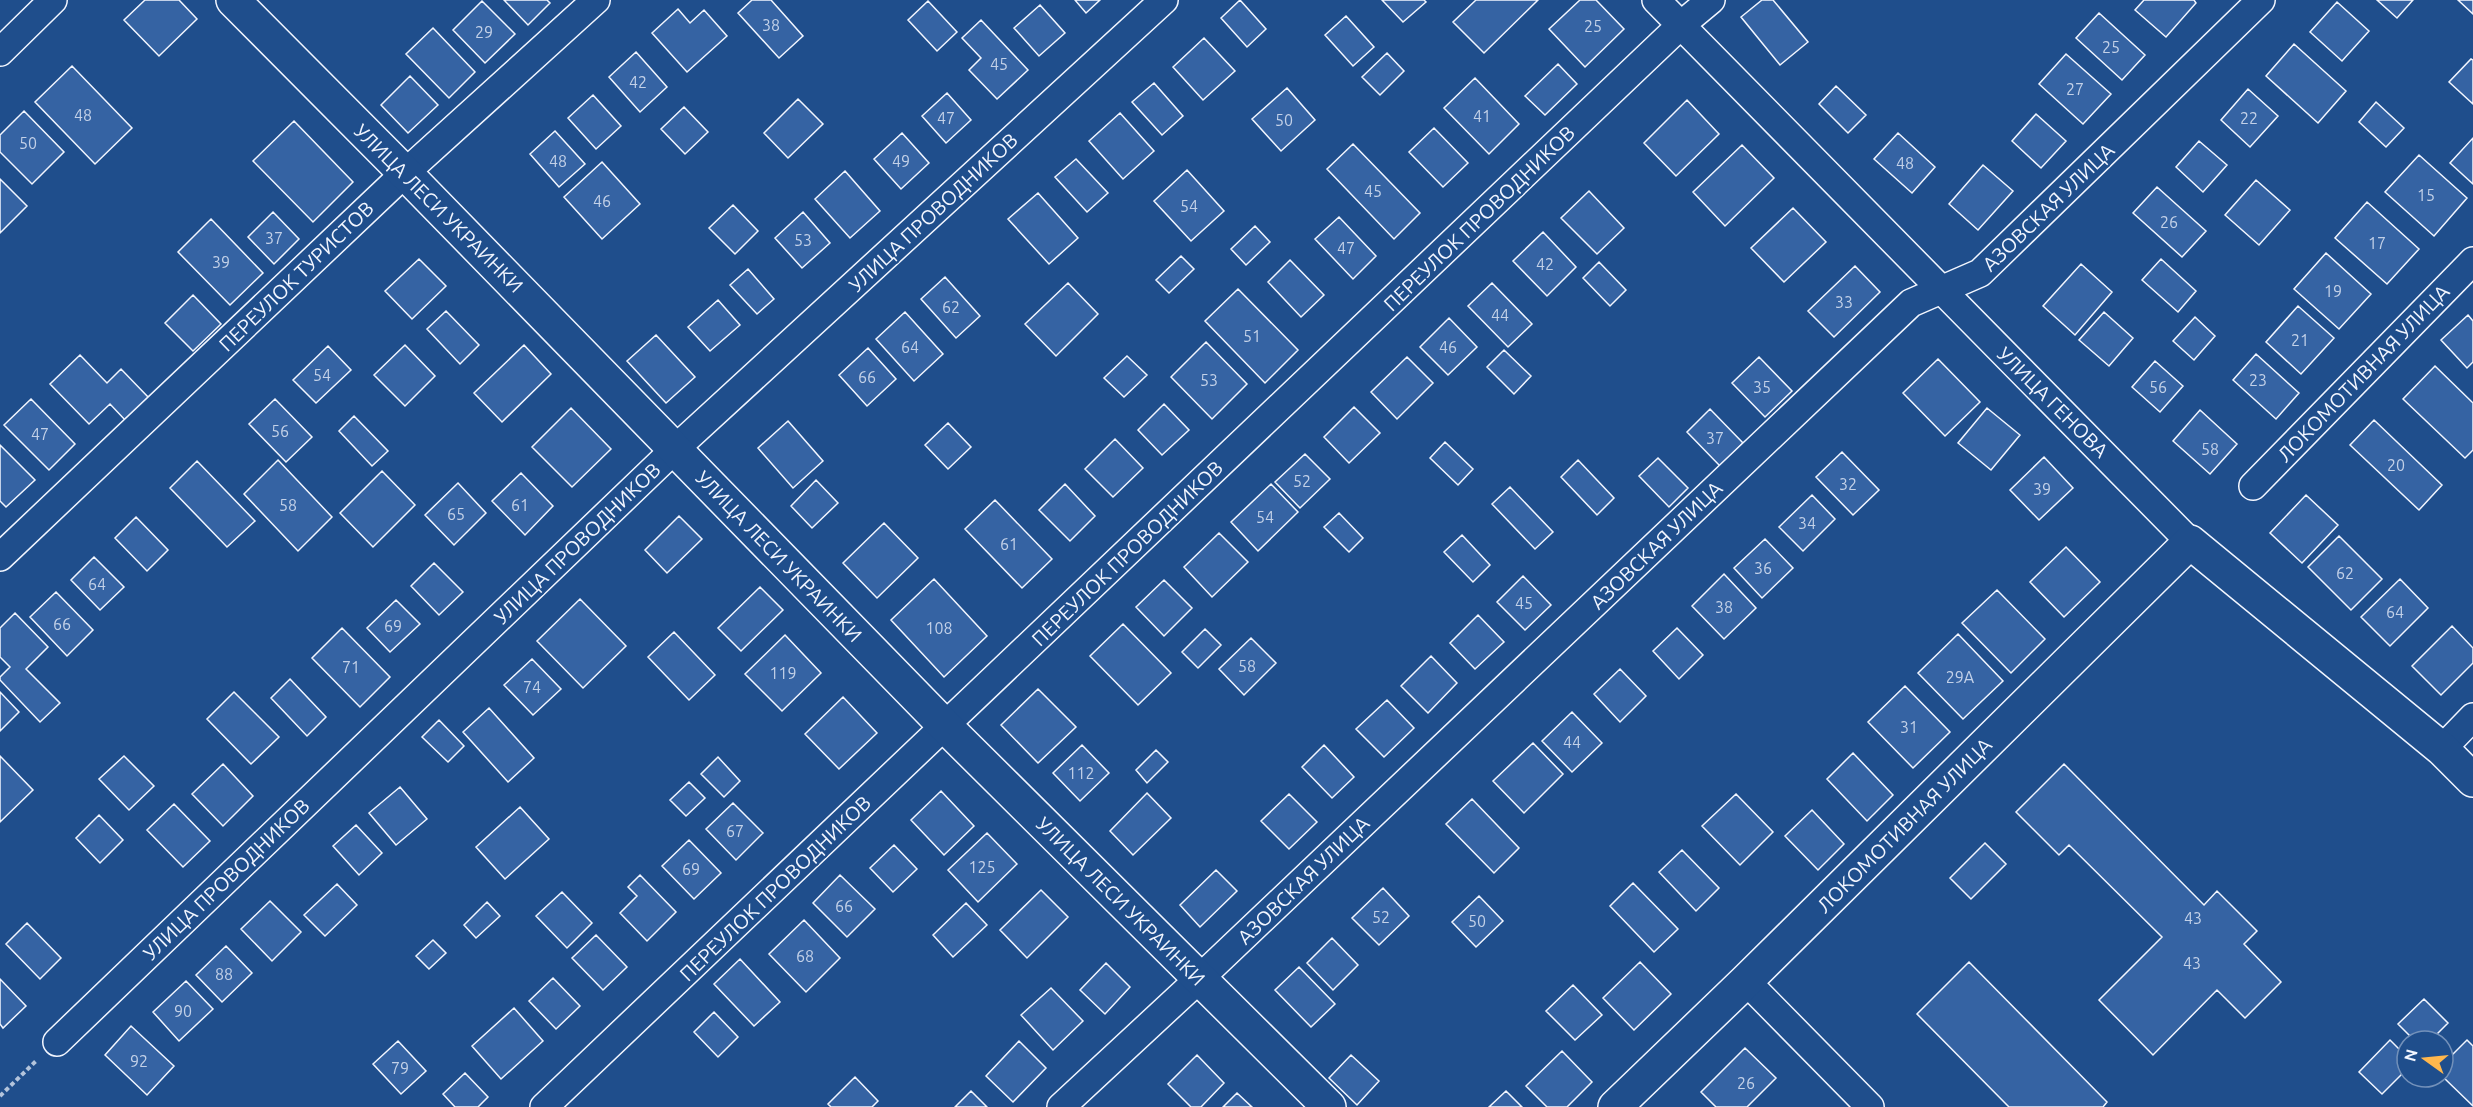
<svg xmlns="http://www.w3.org/2000/svg" width="2473" height="1107" font-family="Ubuntu,sans-serif">
	<rect width="100%" height="100%" fill="#1f4e8c"/>
	<path fill="#3563a3" stroke="#f2f6ff" stroke-width="1.5" d="M145,0H179L197,19L159,56L124,20Z
		M504,0H547L550,3L528,25Z
		M752,0H771L803,36L779,58L738,13Z
		M1075,0H1100L1086,13Z
		M1240,0L1266,29L1247,47L1221,18Z
		M1382,0H1424L1426,2L1403,22Z
		M1476,0H1538L1484,53L1453,22Z
		M1580,0H1596L1624,29L1585,67L1549,29Z
		M1762,0H1773L1808,42L1780,65L1741,17Z
		M2144,0H2194L2196,3L2166,37L2135,10Z
		M2377,0H2413L2397,18Z
		M2458,0H2473V14Z
		M482,1L515,34L485,63L453,30Z
		M928,1L957,32L937,51L908,20Z
		M2337,2L2369,31L2342,61L2310,32Z
		M1040,5L1065,33L1039,56L1014,28Z
		M678,9L690,23L704,10L727,36L687,72L652,33Z
		M2099,13L2145,55L2122,80L2076,38Z
		M1346,16L1374,47L1353,66L1325,35Z
		M981,20L1028,70L997,99L969,70L981,58L962,38Z
		M433,28L475,72L449,98L406,54Z
		M1204,38L1235,71L1203,100L1173,67Z
		M2294,44L2346,91L2318,123L2266,76Z
		M636,52L667,87L640,112L609,77Z
		M1387,53L1404,71L1380,95L1362,77Z
		M2066,54L2111,94L2083,124L2039,84Z
		M2471,59L2473,60V104L2449,82Z
		M1558,64L1577,84L1545,115L1525,96Z
		M72,66L132,128L95,164L35,102Z
		M410,76L438,105L408,133L381,105Z
		M1475,78L1519,124L1489,154L1444,108Z
		M1154,83L1183,116L1162,135L1132,102Z
		M1836,86L1866,115L1848,133L1819,104Z
		M1287,88L1315,120L1281,151L1252,119Z
		M2248,89L2278,116L2250,147L2221,120Z
		M947,93L971,120L946,143L922,116Z
		M593,95L621,126L596,149L568,118Z
		M798,99L823,124L788,158L764,133Z
		M1687,100L1719,134L1676,176L1644,143Z
		M2376,102L2404,128L2386,147L2359,122Z
		M684,107L708,132L685,154L661,129Z
		M24,111L64,152L32,184L0,152V135Z
		M1120,113L1154,151L1123,179L1089,141Z
		M2036,114L2066,141L2041,168L2012,141Z
		M294,121L353,182L313,222L253,161Z
		M1434,128L1468,163L1443,187L1409,152Z
		M555,131L585,164L559,187L530,154Z
		M902,133L929,163L901,189L874,159Z
		M1898,133L1935,167L1912,193L1874,159Z
		M2473,138V184L2450,163Z
		M2199,141L2227,165L2203,192L2176,167Z
		M1353,144L1420,213L1394,239L1327,169Z
		M1742,145L1774,178L1725,226L1693,192Z
		M2419,155L2467,198L2434,236L2385,192Z
		M1076,159L1108,193L1087,212L1055,177Z
		M602,162L640,204L602,239L564,197Z
		M1983,165L2013,191L1978,230L1949,204Z
		M1187,170L1224,211L1191,241L1154,201Z
		M845,171L880,211L850,238L815,199Z
		M0,179L27,206L0,233Z
		M2256,180L2290,210L2259,245L2225,215Z
		M2157,187L2206,231L2182,257L2133,213Z
		M1589,191L1624,228L1597,254L1561,218Z
		M1038,193L1078,238L1049,264L1008,219Z
		M2367,202L2419,249L2387,284L2335,238Z
		M733,205L758,231L735,254L709,228Z
		M1793,208L1826,242L1784,282L1751,248Z
		M273,212L299,239L274,264L248,237Z
		M803,212L830,243L802,268L775,238Z
		M1339,217L1376,256L1353,279L1315,239Z
		M211,219L263,273L230,305L178,252Z
		M1255,226L1270,242L1246,265L1231,249Z
		M1543,232L1576,267L1547,296L1513,261Z
		M2326,253L2371,294L2339,329L2294,289Z
		M1181,256L1194,269L1169,293L1156,280Z
		M419,259L446,286L412,319L385,291Z
		M2161,259L2196,291L2178,312L2142,280Z
		M1290,260L1324,295L1301,317L1268,282Z
		M1599,262L1626,290L1610,306L1583,278Z
		M2081,264L2112,292L2075,335L2043,306Z
		M1855,266L1880,292L1834,337L1808,311Z
		M748,269L774,299L757,314L730,285Z
		M945,277L980,316L956,338L921,299Z
		M1068,283L1098,314L1056,356L1025,324Z
		M1492,283L1532,324L1508,347L1468,306Z
		M1238,289L1298,350L1265,383L1205,321Z
		M193,295L221,324L193,351L165,323Z
		M718,300L740,325L710,351L688,327Z
		M2298,306L2334,338L2301,374L2266,342Z
		M446,311L479,345L460,364L427,329Z
		M905,312L943,354L914,381L876,339Z
		M2104,312L2133,338L2109,366L2079,340Z
		M2468,315L2473,321V362L2467,368L2441,340Z
		M2195,317L2215,336L2194,360L2173,341Z
		M1449,318L1477,347L1448,375L1420,347Z
		M656,335L695,377L666,403L627,361Z
		M1206,342L1247,384L1212,419L1171,377Z
		M405,345L435,376L405,406L374,375Z
		M524,345L551,374L502,422L474,393Z
		M328,346L351,370L316,403L293,380Z
		M868,348L896,379L867,406L839,375Z
		M1504,350L1531,376L1514,394L1487,367Z
		M2256,354L2299,393L2276,419L2233,380Z
		M80,355L107,383L121,369L149,398L126,421L110,404L89,424L50,384Z
		M1127,356L1147,375L1124,397L1104,378Z
		M1407,357L1433,383L1397,419L1371,392Z
		M1759,357L1792,391L1765,417L1732,383Z
		M1938,359L1980,402L1945,436L1903,393Z
		M2155,361L2183,386L2160,412L2132,387Z
		M2435,366L2473,403V450L2465,458L2403,399Z
		M31,399L75,444L49,470L4,425Z
		M275,399L312,437L286,462L249,424Z
		M1164,404L1189,430L1162,455L1138,430Z
		M1354,407L1380,433L1349,463L1324,437Z
		M571,408L611,449L572,487L532,447Z
		M1987,408L2020,435L1991,470L1958,443Z
		M1710,409L1743,443L1720,466L1687,432Z
		M2200,410L2237,444L2210,474L2173,441Z
		M354,416L388,451L372,466L339,431Z
		M2374,420L2442,485L2419,510L2350,445Z
		M788,421L823,461L793,488L758,448Z
		M948,423L971,447L948,469L925,445Z
		M1115,439L1143,468L1113,497L1085,469Z
		M1445,442L1473,469L1458,485L1430,458Z
		M0,445L35,480L6,507L0,501Z
		M1842,452L1879,490L1853,515L1816,477Z
		M1305,454L1330,479L1300,508L1275,482Z
		M2044,457L2073,488L2039,520L2010,490Z
		M1658,458L1688,488L1669,507L1639,476Z
		M278,460L332,517L298,551L244,494Z
		M1578,460L1614,498L1597,515L1561,477Z
		M197,461L255,521L227,547L170,488Z
		M382,471L415,505L373,547L340,513Z
		M521,473L553,506L525,535L492,501Z
		M816,480L838,503L812,528L791,506Z
		M458,483L486,513L454,545L425,515Z
		M1065,484L1095,516L1070,541L1039,510Z
		M1271,484L1298,512L1258,551L1231,522Z
		M1510,487L1553,532L1535,549L1492,504Z
		M1812,495L1835,519L1803,551L1779,527Z
		M2306,495L2338,525L2302,563L2270,533Z
		M995,500L1052,559L1022,588L965,529Z
		M1339,513L1363,538L1349,552L1324,527Z
		M679,516L702,539L667,573L645,550Z
		M136,517L168,550L147,571L115,538Z
		M884,523L918,558L877,598L843,563Z
		M1219,533L1248,562L1212,597L1184,567Z
		M1462,535L1490,565L1473,582L1444,552Z
		M2339,536L2382,579L2351,610L2308,567Z
		M1765,539L1793,568L1762,598L1734,568Z
		M2066,547L2100,582L2064,617L2030,582Z
		M94,557L124,587L100,610L71,580Z
		M434,563L463,592L439,615L411,586Z
		M1724,574L1756,608L1724,639L1692,606Z
		M1523,576L1551,605L1525,630L1497,602Z
		M934,579L987,636L944,677L891,620Z
		M2400,579L2428,608L2390,646L2361,617Z
		M1164,580L1192,608L1164,636L1136,607Z
		M760,587L783,610L741,651L718,628Z
		M1997,590L2045,639L2011,673L1962,623Z
		M56,592L93,630L67,656L30,617Z
		M580,599L626,646L583,688L537,641Z
		M396,600L420,624L390,652L367,628Z
		M15,613L48,647L26,669L60,703L40,722L0,680V677L10,667L0,657V628Z
		M1478,615L1504,642L1475,669L1450,643Z
		M1123,624L1171,673L1138,705L1090,656Z
		M2452,626L2473,648V663L2441,695L2412,666Z
		M342,628L390,677L360,707L312,658Z
		M1677,628L1703,655L1679,679L1653,651Z
		M1205,629L1221,645L1198,668L1182,652Z
		M674,632L715,675L689,700L648,657Z
		M1958,634L2003,681L1963,719L1918,673Z
		M785,635L821,673L782,711L745,674Z
		M1251,638L1276,663L1244,695L1219,669Z
		M1431,656L1457,683L1428,713L1401,686Z
		M532,659L561,689L533,715L504,685Z
		M1620,669L1646,696L1620,722L1594,694Z
		M290,679L326,717L307,736L271,698Z
		M1905,686L1950,732L1913,768L1868,722Z
		M1038,689L1076,727L1038,763L1001,725Z
		M0,692L19,712L0,731Z
		M234,692L279,737L251,764L207,719Z
		M843,697L877,733L839,769L805,734Z
		M1387,700L1414,728L1384,757L1356,729Z
		M489,708L534,758L508,782L463,732Z
		M1572,712L1602,743L1572,772L1542,741Z
		M439,720L464,746L448,762L422,737Z
		M1533,743L1563,774L1524,813L1493,781Z
		M1082,745L1109,773L1080,801L1053,773Z
		M1324,745L1354,777L1332,798L1302,767Z
		M1156,750L1168,762L1147,783L1136,770Z
		M1853,753L1893,795L1867,821L1827,779Z
		M0,756L33,790L0,822Z
		M124,756L154,786L129,810L99,779Z
		M718,757L740,781L724,797L701,774Z
		M223,764L253,796L223,826L192,794Z
		M2064,764L2204,905L2217,891L2257,931L2244,944L2281,982L2245,1018L2217,990L2153,1055L2099,1000L2162,937L2069,845L2059,855L2016,812Z
		M689,782L705,798L686,816L670,800Z
		M400,787L427,819L396,845L369,813Z
		M941,791L974,826L944,855L911,820Z
		M1147,793L1171,818L1133,855L1110,831Z
		M1289,794L1317,822L1289,849L1261,821Z
		M1736,794L1773,832L1740,865L1702,826Z
		M1472,799L1519,848L1494,873L1446,824Z
		M733,803L763,833L736,860L706,829Z
		M174,804L210,841L183,867L147,830Z
		M520,807L549,839L505,879L476,847Z
		M1812,810L1844,844L1818,870L1785,836Z
		M99,815L123,840L100,863L76,838Z
		M356,825L382,853L359,875L333,846Z
		M987,833L1017,864L978,902L948,870Z
		M689,840L721,873L694,899L662,866Z
		M1985,843L2006,864L1971,899L1950,878Z
		M894,845L917,869L893,892L870,868Z
		M1682,850L1719,888L1696,911L1659,872Z
		M1216,870L1237,891L1200,927L1180,905Z
		M640,875L676,912L647,941L620,913L637,896L628,887Z
		M840,875L875,909L847,937L813,903Z
		M1633,883L1678,929L1654,952L1610,906Z
		M337,884L357,905L325,936L304,915Z
		M1383,888L1409,916L1379,945L1352,918Z
		M1041,890L1068,917L1027,958L1000,930Z
		M562,892L592,923L567,948L536,916Z
		M1479,896L1503,921L1476,947L1452,922Z
		M270,901L301,932L272,961L241,929Z
		M487,902L500,916L476,938L464,925Z
		M966,903L987,925L953,957L933,935Z
		M804,920L840,958L806,992L769,954Z
		M27,923L61,958L40,979L6,944Z
		M596,935L627,967L603,990L572,958Z
		M1332,938L1358,965L1333,990L1307,963Z
		M433,940L446,953L429,969L416,956Z
		M226,946L252,973L222,1002L196,975Z
		M740,959L780,1002L754,1026L714,984Z
		M1640,962L1671,994L1634,1030L1603,998Z
		M1969,962L2107,1102L2103,1107H2009L1917,1014Z
		M1106,963L1130,987L1105,1014L1080,990Z
		M1299,967L1335,1004L1311,1027L1275,990Z
		M553,978L580,1006L556,1029L529,1001Z
		M0,979L26,1006L3,1028L0,1024Z
		M186,981L213,1009L179,1041L153,1012Z
		M1573,985L1602,1015L1575,1040L1546,1011Z
		M1051,988L1083,1021L1053,1050L1021,1015Z
		M2424,999L2448,1023L2430,1041H2415L2398,1024Z
		M514,1008L543,1041L501,1079L472,1046Z
		M714,1012L738,1037L718,1057L694,1032Z
		M131,1026L174,1066L147,1095L105,1055Z
		M2390,1040L2407,1057V1069L2382,1094L2359,1072Z
		M2467,1040L2473,1046V1106L2443,1077V1064Z
		M398,1041L426,1071L401,1094L373,1064Z
		M1019,1041L1046,1068L1013,1102L986,1076Z
		M1745,1048L1776,1078L1747,1107H1716L1701,1092Z
		M1562,1051L1592,1082L1567,1107H1547L1526,1086Z
		M1197,1055L1224,1083L1201,1107H1191L1168,1084Z
		M1351,1055L1379,1081L1357,1105L1329,1078Z
		M465,1073L488,1097L478,1107H455L443,1094Z
		M855,1077L878,1101L872,1107H831L828,1104Z
		M971,1091L987,1107H955Z
		M1506,1091L1522,1107H1489Z
		M1237,1093L1252,1107H1223Z"/>
	<g fill="none" stroke-linecap="round" stroke-linejoin="round">
		<g stroke="#f2f6ff" stroke-width="30">
			<path id="minor" d="M1656,0L2190,542
				M0,52L53,0
				M2253,486L2473,261
				M0,557L405,173L596,0
				M2442,749L2473,717
				M1746,981L1870,1107
				M57,1042L675,449L1164,0
				M544,1107L1681,25L1711,0
				M1061,1107L1199,979L1911,303L1980,273L2261,0"/>
		</g>
		<g stroke="#f2f6ff" stroke-width="36">
			<path id="secondary" d="M233,0L405,173L945,726L1329,1107
				M1615,1107L1746,981L2190,542L2442,749L2473,780"/>
		</g>
		<path stroke="#b3c4dc" stroke-width="4" stroke-dasharray="4.5 3" stroke-linecap="butt" d="M0,1096L36,1061"/>
		<use href="#minor" stroke="#1f4e8c" stroke-width="27"/>
		<use href="#secondary" stroke="#1f4e8c" stroke-width="33"/>
	</g>
	<g text-anchor="middle" dominant-baseline="central" stroke-width="4.5" stroke-linejoin="round" paint-order="stroke">
		<g font-size="16" fill="#c3d1e8">
			<text x="771" y="25">38</text>
			<text x="1593" y="26">25</text>
			<text x="484" y="32">29</text>
			<text x="2111" y="47">25</text>
			<text x="999" y="64">45</text>
			<text x="638" y="82">42</text>
			<text x="2075" y="89">27</text>
			<text x="83" y="115">48</text>
			<text x="1482" y="116">41</text>
			<text x="946" y="118">47</text>
			<text x="2249" y="118">22</text>
			<text x="1284" y="120">50</text>
			<text x="28" y="143">50</text>
			<text x="558" y="161">48</text>
			<text x="901" y="161">49</text>
			<text x="1905" y="163">48</text>
			<text x="1373" y="191">45</text>
			<text x="2426" y="195">15</text>
			<text x="602" y="201">46</text>
			<text x="1189" y="206">54</text>
			<text x="2169" y="222">26</text>
			<text x="274" y="238">37</text>
			<text x="803" y="240">53</text>
			<text x="2377" y="243">17</text>
			<text x="1346" y="248">47</text>
			<text x="221" y="262">39</text>
			<text x="1545" y="264">42</text>
			<text x="2333" y="291">19</text>
			<text x="1844" y="302">33</text>
			<text x="951" y="307">62</text>
			<text x="1500" y="315">44</text>
			<text x="1252" y="336">51</text>
			<text x="2300" y="340">21</text>
			<text x="910" y="347">64</text>
			<text x="1448" y="347">46</text>
			<text x="322" y="375">54</text>
			<text x="867" y="377">66</text>
			<text x="1209" y="380">53</text>
			<text x="2258" y="380">23</text>
			<text x="1762" y="387">35</text>
			<text x="2158" y="387">56</text>
			<text x="280" y="431">56</text>
			<text x="40" y="434">47</text>
			<text x="1715" y="438">37</text>
			<text x="2210" y="449">58</text>
			<text x="2396" y="465">20</text>
			<text x="1302" y="481">52</text>
			<text x="1848" y="484">32</text>
			<text x="2042" y="489">39</text>
			<text x="288" y="505">58</text>
			<text x="520" y="505">61</text>
			<text x="456" y="514">65</text>
			<text x="1265" y="517">54</text>
			<text x="1807" y="523">34</text>
			<text x="1009" y="544">61</text>
			<text x="1763" y="568">36</text>
			<text x="2345" y="573">62</text>
			<text x="97" y="584">64</text>
			<text x="1524" y="603">45</text>
			<text x="1724" y="607">38</text>
			<text x="2395" y="612">64</text>
			<text x="62" y="624">66</text>
			<text x="393" y="626">69</text>
			<text x="939" y="628">108</text>
			<text x="1247" y="666">58</text>
			<text x="351" y="667">71</text>
			<text x="783" y="673">119</text>
			<text x="1960" y="677">29А</text>
			<text x="532" y="687">74</text>
			<text x="1909" y="727">31</text>
			<text x="1572" y="742">44</text>
			<text x="1081" y="773">112</text>
			<text x="735" y="831">67</text>
			<text x="982" y="867">125</text>
			<text x="691" y="869">69</text>
			<text x="844" y="906">66</text>
			<text x="1381" y="917">52</text>
			<text x="2193" y="918">43</text>
			<text x="1477" y="921">50</text>
			<text x="805" y="956">68</text>
			<text x="2192" y="963">43</text>
			<text x="224" y="974">88</text>
			<text x="183" y="1011">90</text>
			<text x="139" y="1061">92</text>
			<text x="400" y="1068">79</text>
			<text x="1746" y="1083">26</text>
		</g>
		<g font-size="20" fill="#f2f6ff" stroke="#1f4e8c">
			<text transform="translate(2048 207) rotate(-44)">АЗОВСКАЯ УЛИЦА</text>
			<text transform="translate(439 208) rotate(45)">УЛИЦА ЛЕСИ УКРАИНКИ</text>
			<text transform="translate(933 212) rotate(-43)">УЛИЦА ПРОВОДНИКОВ</text>
			<text transform="translate(1479 218) rotate(-44)">ПЕРЕУЛОК ПРОВОДНИКОВ</text>
			<text transform="translate(296 276) rotate(-44)">ПЕРЕУЛОК ТУРИСТОВ</text>
			<text transform="translate(2363 373) rotate(-46)">ЛОКОМОТИВНАЯ УЛИЦА</text>
			<text transform="translate(2053 402) rotate(45)">УЛИЦА ГЕНОВА</text>
			<text transform="translate(577 543) rotate(-44)">УЛИЦА ПРОВОДНИКОВ</text>
			<text transform="translate(1656 545) rotate(-44)">АЗОВСКАЯ УЛИЦА</text>
			<text transform="translate(1127 553) rotate(-44)">ПЕРЕУЛОК ПРОВОДНИКОВ</text>
			<text transform="translate(779 556) rotate(46)">УЛИЦА ЛЕСИ УКРАИНКИ</text>
			<text transform="translate(1904 825) rotate(-45)">ЛОКОМОТИВНАЯ УЛИЦА</text>
			<text transform="translate(226 879) rotate(-44)">УЛИЦА ПРОВОДНИКОВ</text>
			<text transform="translate(1303 880) rotate(-44)">АЗОВСКАЯ УЛИЦА</text>
			<text transform="translate(775 888) rotate(-44)">ПЕРЕУЛОК ПРОВОДНИКОВ</text>
			<text transform="translate(1121 901) rotate(45)">УЛИЦА ЛЕСИ УКРАИНКИ</text>
		</g>
	</g>
	<g transform="translate(2425 1059) rotate(285)"><circle r="28" fill="#1f4e8c" stroke="#7391ba" stroke-width="1.5"/>
	<path d="M0-4.5L10 22L0 15L-10 22Z" fill="#ffb74d"/>
	<text y="-9" font-size="16" font-weight="bold" text-anchor="middle" fill="#f2f6ff">N</text>
	</g>
</svg>
